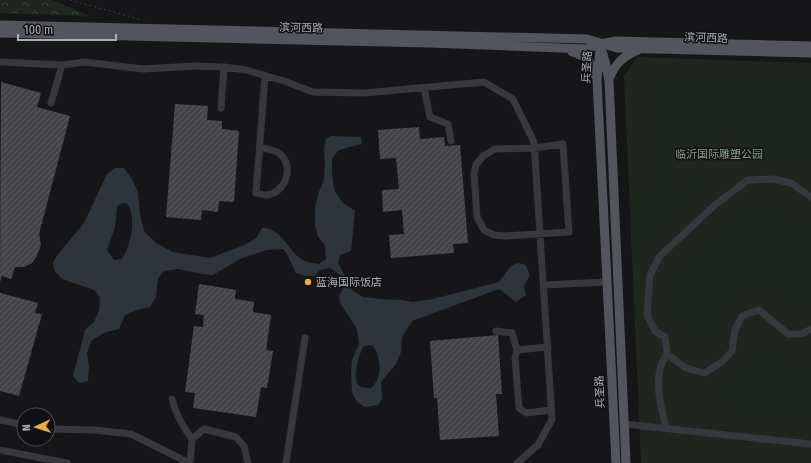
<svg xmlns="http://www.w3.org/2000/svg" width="811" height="463" font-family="'Fira Sans Condensed','Noto Sans SC',sans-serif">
	<defs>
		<pattern id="forest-crowns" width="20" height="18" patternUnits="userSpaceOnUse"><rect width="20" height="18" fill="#1e261f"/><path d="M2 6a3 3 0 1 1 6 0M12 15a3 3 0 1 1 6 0" fill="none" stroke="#3c433d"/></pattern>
		<pattern id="building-hatch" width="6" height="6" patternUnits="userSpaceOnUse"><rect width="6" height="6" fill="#434348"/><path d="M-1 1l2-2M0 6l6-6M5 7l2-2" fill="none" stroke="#5b5b60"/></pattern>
	</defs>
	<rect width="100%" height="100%" fill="#161618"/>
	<path fill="url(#forest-crowns)" d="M0,0H52L90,16L0,13Z"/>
	<path fill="#1e261f" d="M637,57L811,63V463H641L624,76Z"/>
	<path fill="#2d353b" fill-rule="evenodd" d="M331,136L361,137L362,144L339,150L332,158V172L334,190L343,203L355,211L351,251L340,255L338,263L353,291L363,297L380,299L402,300L413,302L433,299L499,282L511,266L518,263L526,265L530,275L524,286L526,295L516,302L499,289L412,321L402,337L401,352L396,364L381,382L382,399L378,405L365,407L357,402L352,392L351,374L352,360L359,344L357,329L340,303L339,296L344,287L343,277L330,268L320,270L314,276H305L296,273L287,254L283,249L267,250L242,258L213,275L202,274L178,269L164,271L158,278L156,297L150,307L137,310L125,315L119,329L106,332L92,340L87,353L89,368L88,381L79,383L73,376L85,330L94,322L99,311L100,297L94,290L62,279L54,270L53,262L59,253L84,223L107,174L115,168H124L132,179L138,192L140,214L144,231L156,243L173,252L210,258L245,245L256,238L262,228C281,227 287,249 301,259C305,262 313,263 319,264L326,259L325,245L318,237L315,225V208L318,194L324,180L325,163L324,148L326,139ZM121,203H127C137,218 131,245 122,259L114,260L107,250L115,227L117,207ZM369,345L373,346C381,358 383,378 371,388C369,388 364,388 361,387C350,382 359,355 363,347Z"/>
	<path fill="url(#building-hatch)" d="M1,82L41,93L37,107L70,116L39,234L41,245L37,256L32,263L24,267H15L11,279L2,276L0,282Z
		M175,104L208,106L207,120L222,121V129L239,131L234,202L219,201L218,212L202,210L201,220L166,217Z
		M419,127L420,139L444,137L445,146L460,145L468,243L453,244L454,253L391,258L389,235L404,234L402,210L383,212L382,190L399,189L396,158L380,159L378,130Z
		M199,284L236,290L235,299L254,302L253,312L271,315L266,350L273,351L267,388L261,387L256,417L193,408L195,393L185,392L194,326L203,327L204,315L195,314Z
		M0,293L38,303L35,313L42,314L19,396L0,391Z
		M498,335L502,394H496L499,436L440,440L437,398H434L430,341Z"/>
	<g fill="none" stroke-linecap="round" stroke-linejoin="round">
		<path stroke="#3d3f44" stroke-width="1" stroke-dasharray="2 3" stroke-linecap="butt" d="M70,0L143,20"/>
		<path stroke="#37383d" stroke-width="7" d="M0,62L62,65L85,62L143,69L195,66L224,67L246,70L284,81L313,92L364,93L484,82L513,99L534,142L552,419L538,445L517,463
			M424,88L430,117L448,124L451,141
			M51,103L62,65
			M221,108L224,67
			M563,144L569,232L505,236L494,235L484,230L477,217L474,174L476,165L483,156L495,149L534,148Z
			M260,147C266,149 276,150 280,154C295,167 285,194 266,195C263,195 259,193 256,193L265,76
			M544,285L606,282
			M496,331L512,333L517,350
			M548,347L517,350L515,358L519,408L526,413L551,410
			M667,354L686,368L704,373L722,362L732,351L735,330L742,316L759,310L788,334H802L811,329
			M172,399C176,415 182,426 192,439
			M0,420L24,425
			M624,424L811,444
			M666,428C661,404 651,377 667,354L665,337L655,331L647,315L650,275L660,256L716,204L748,180L773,179L791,183L811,197
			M48,429L94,430L131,434L189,463
			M0,450L67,463
			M190,463L192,439L204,429L236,437L244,446L248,463
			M286,463L305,338"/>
		<path stroke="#53555c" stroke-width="9" d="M0,25L587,39L617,48L811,53
			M0,33L429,43L585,49L600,44L616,41L811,46
			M600,44L606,65L609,81L626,463
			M600,51L597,80L616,463
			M572,52C589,57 591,63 597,79
			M609,79C615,64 623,56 638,50"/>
	</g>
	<circle fill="#e9ae3d" stroke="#111113" stroke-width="1.5" cx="308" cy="282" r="4"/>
	<g text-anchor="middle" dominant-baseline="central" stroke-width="3" stroke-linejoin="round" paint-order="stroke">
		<g font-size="11" fill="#a9adb7" stroke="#111113">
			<text transform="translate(301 28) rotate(1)">滨河西路</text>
			<text transform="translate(706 38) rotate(2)">滨河西路</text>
			<text transform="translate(587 67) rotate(-87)">兵圣路</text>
			<text transform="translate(600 392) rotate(-93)">兵圣路</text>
		</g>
		<g font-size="11" fill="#81a182" stroke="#111113">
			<text x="719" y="154">临沂国际雕塑公园</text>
		</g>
		<g font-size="11" fill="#a9adb7" stroke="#111113" text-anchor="start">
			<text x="316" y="282">蓝海国际饭店</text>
		</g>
	</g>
	<g transform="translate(36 427) rotate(266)"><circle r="19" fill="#111113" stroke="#4e4f55"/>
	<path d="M0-3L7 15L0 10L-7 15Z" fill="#e9ae3d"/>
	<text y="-6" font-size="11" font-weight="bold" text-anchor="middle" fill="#a9adb7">N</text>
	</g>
	<path d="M18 34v6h98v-6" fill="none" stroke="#a9adb7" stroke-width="2"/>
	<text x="24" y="34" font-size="12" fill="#a9adb7" stroke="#111113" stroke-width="3" paint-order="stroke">100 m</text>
</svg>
